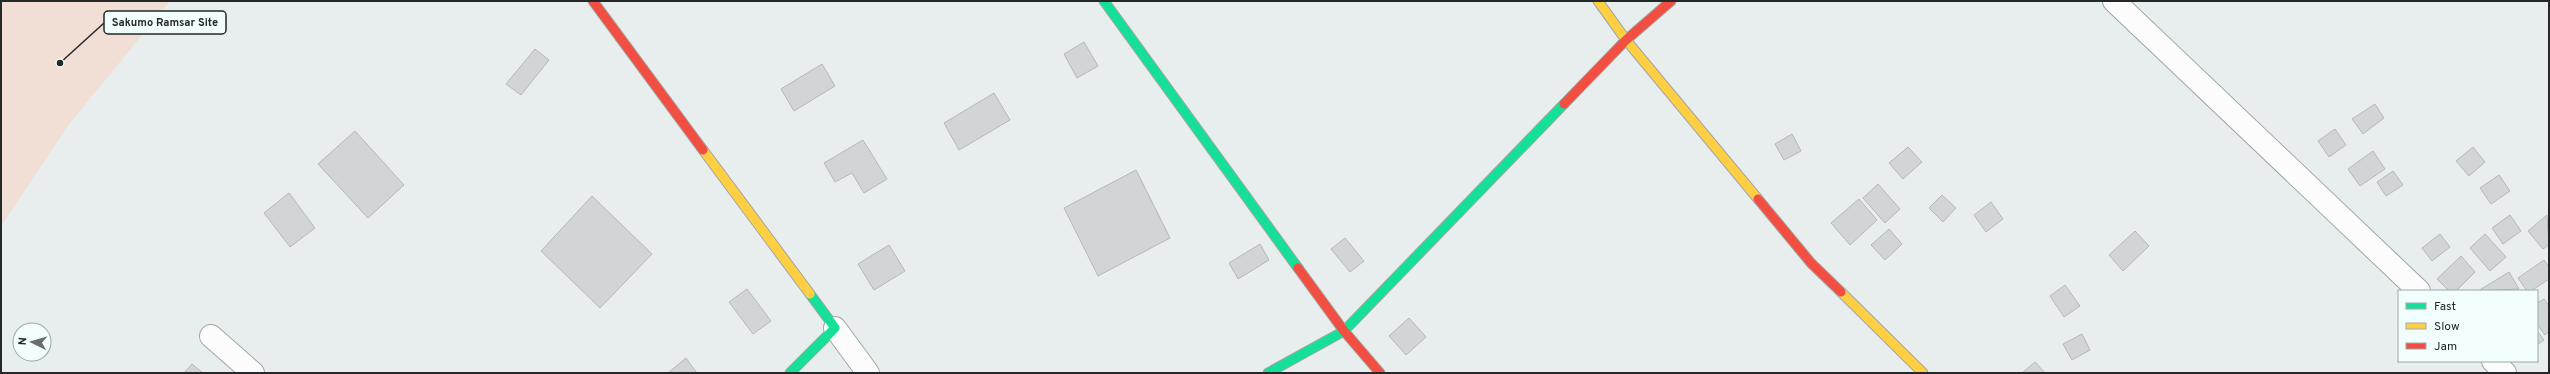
<svg xmlns="http://www.w3.org/2000/svg" width="2550" height="374" font-family="Overpass,sans-serif">
	<rect width="100%" height="100%" fill="#e8eded"/>
	<path fill="#f1ded4" d="M1,1H170L69,124L1,226Z"/>
	<path fill="#d1d5d5" stroke="#b4b8b8" d="M1084,42L1098,66L1077,78L1064,54Z
		M535,49L549,60L521,95L506,84Z
		M822,64L835,86L794,111L781,89Z
		M994,93L1010,120L959,150L944,123Z
		M2375,104L2384,118L2363,134L2352,119Z
		M2335,129L2346,145L2329,157L2318,141Z
		M355,131L404,185L368,218L318,164Z
		M1792,134L1801,151L1784,160L1775,144Z
		M863,140L887,179L864,193L852,173L835,182L824,163Z
		M1908,147L1922,162L1903,179L1889,163Z
		M2473,147L2485,162L2469,176L2456,161Z
		M2373,151L2385,169L2360,186L2348,169Z
		M1136,170L1170,238L1098,276L1064,208Z
		M2393,171L2403,185L2386,196L2377,182Z
		M2499,175L2510,191L2491,204L2480,188Z
		M1878,184L1900,209L1885,223L1863,198Z
		M289,193L315,228L290,247L264,213Z
		M1942,195L1956,208L1943,222L1929,208Z
		M592,196L652,254L600,308L541,251Z
		M1859,199L1877,220L1850,245L1831,223Z
		M1991,202L2003,219L1986,232L1974,215Z
		M2510,215L2521,231L2503,244L2492,228Z
		M2547,215L2549,245L2543,249L2528,231Z
		M1889,229L1902,244L1885,260L1871,245Z
		M2135,231L2149,246L2123,271L2109,255Z
		M2440,234L2450,247L2432,261L2422,248Z
		M2485,234L2506,257L2490,271L2470,248Z
		M1345,238L1364,261L1350,272L1331,249Z
		M1260,244L1269,260L1238,279L1229,263Z
		M889,245L905,271L874,290L858,264Z
		M2461,256L2475,272L2456,291H2449L2437,279Z
		M2544,260L2549,267V279L2531,291H2527L2518,278Z
		M2509,272L2519,289L2478,291Z
		M2065,285L2080,306L2064,317L2050,296Z
		M747,289L771,321L753,334L729,302Z
		M2544,299L2549,306V332L2545,335L2537,324V303Z
		M1409,318L1426,337L1406,355L1389,336Z
		M2537,331L2544,340L2537,345Z
		M2082,334L2090,350L2072,360L2063,344Z
		M686,358L697,373H668Z
		M2035,362L2045,373H2022Z
		M192,364L203,373H184Z"/>
	<g fill="none" stroke-linecap="round" stroke-linejoin="round">
		<g stroke="#a1a6a6" stroke-width="24">
			<path id="street" d="M2114,1L2419,291
				M835,328L868,373
				M211,336L253,373
				M2493,361L2505,373"/>
		</g>
		<g stroke="#a1a6a6" stroke-width="11">
			<path id="fast" d="M1104,1L1298,268
				M790,373L835,328L810,294
				M1268,373L1344,331L1564,104"/>
		</g>
		<g stroke="#a1a6a6" stroke-width="11">
			<path id="slow" d="M1598,1L1626,40L1758,199
				M703,150L810,294
				M1841,292L1923,373"/>
		</g>
		<g stroke="#a1a6a6" stroke-width="11">
			<path id="jam" d="M593,1L703,150
				M1564,104L1626,40L1671,1
				M1758,199L1811,263L1841,292
				M1298,268L1344,331L1380,373"/>
		</g>
		<use href="#street" stroke="#fcfcfc" stroke-width="22"/>
		<use href="#fast" stroke="#16e098" stroke-width="9"/>
		<use href="#slow" stroke="#ffcf43" stroke-width="9"/>
		<use href="#jam" stroke="#f24e42" stroke-width="9"/>
	</g>
	<path fill="none" stroke="#242828" stroke-width="1.5" d="M60 63L104 23"/>
	<circle fill="#242828" stroke="#f2fdfd" stroke-width="1.5" cx="60" cy="63" r="4"/>
	<rect fill="#f2fdfd" stroke="#242828" stroke-width="1.5" x="104" y="11" width="122" height="23" rx="4"/>
	<g font-size="11" text-anchor="middle" font-weight="bold" fill="#242828">
		<text x="165" y="26">Sakumo Ramsar Site</text>
	</g>
	<rect width="2550" height="374" fill="none" stroke="#242828" stroke-width="4"/>
	<rect x="2398" y="290" width="140" height="72" fill="#f2fdfd" stroke="#a0a8a8"/>
	<rect x="2406" y="303" width="20" height="6" fill="#16e098" stroke="#a0a8a8"/>
	<text x="2434" y="310" font-size="12" fill="#242828">Fast</text>
	<rect x="2406" y="323" width="20" height="6" fill="#ffcf43" stroke="#a0a8a8"/>
	<text x="2434" y="330" font-size="12" fill="#242828">Slow</text>
	<rect x="2406" y="343" width="20" height="6" fill="#f24e42" stroke="#a0a8a8"/>
	<text x="2434" y="350" font-size="12" fill="#242828">Jam</text>
	<g transform="translate(32 342) rotate(275)"><circle r="19" fill="#f2fdfd" stroke="#a0a8a8"/>
	<path d="M0-3L7 15L0 10L-7 15Z" fill="#696d6d"/>
	<text y="-6" font-size="11" font-weight="bold" text-anchor="middle" fill="#242828">N</text>
	</g>
</svg>
